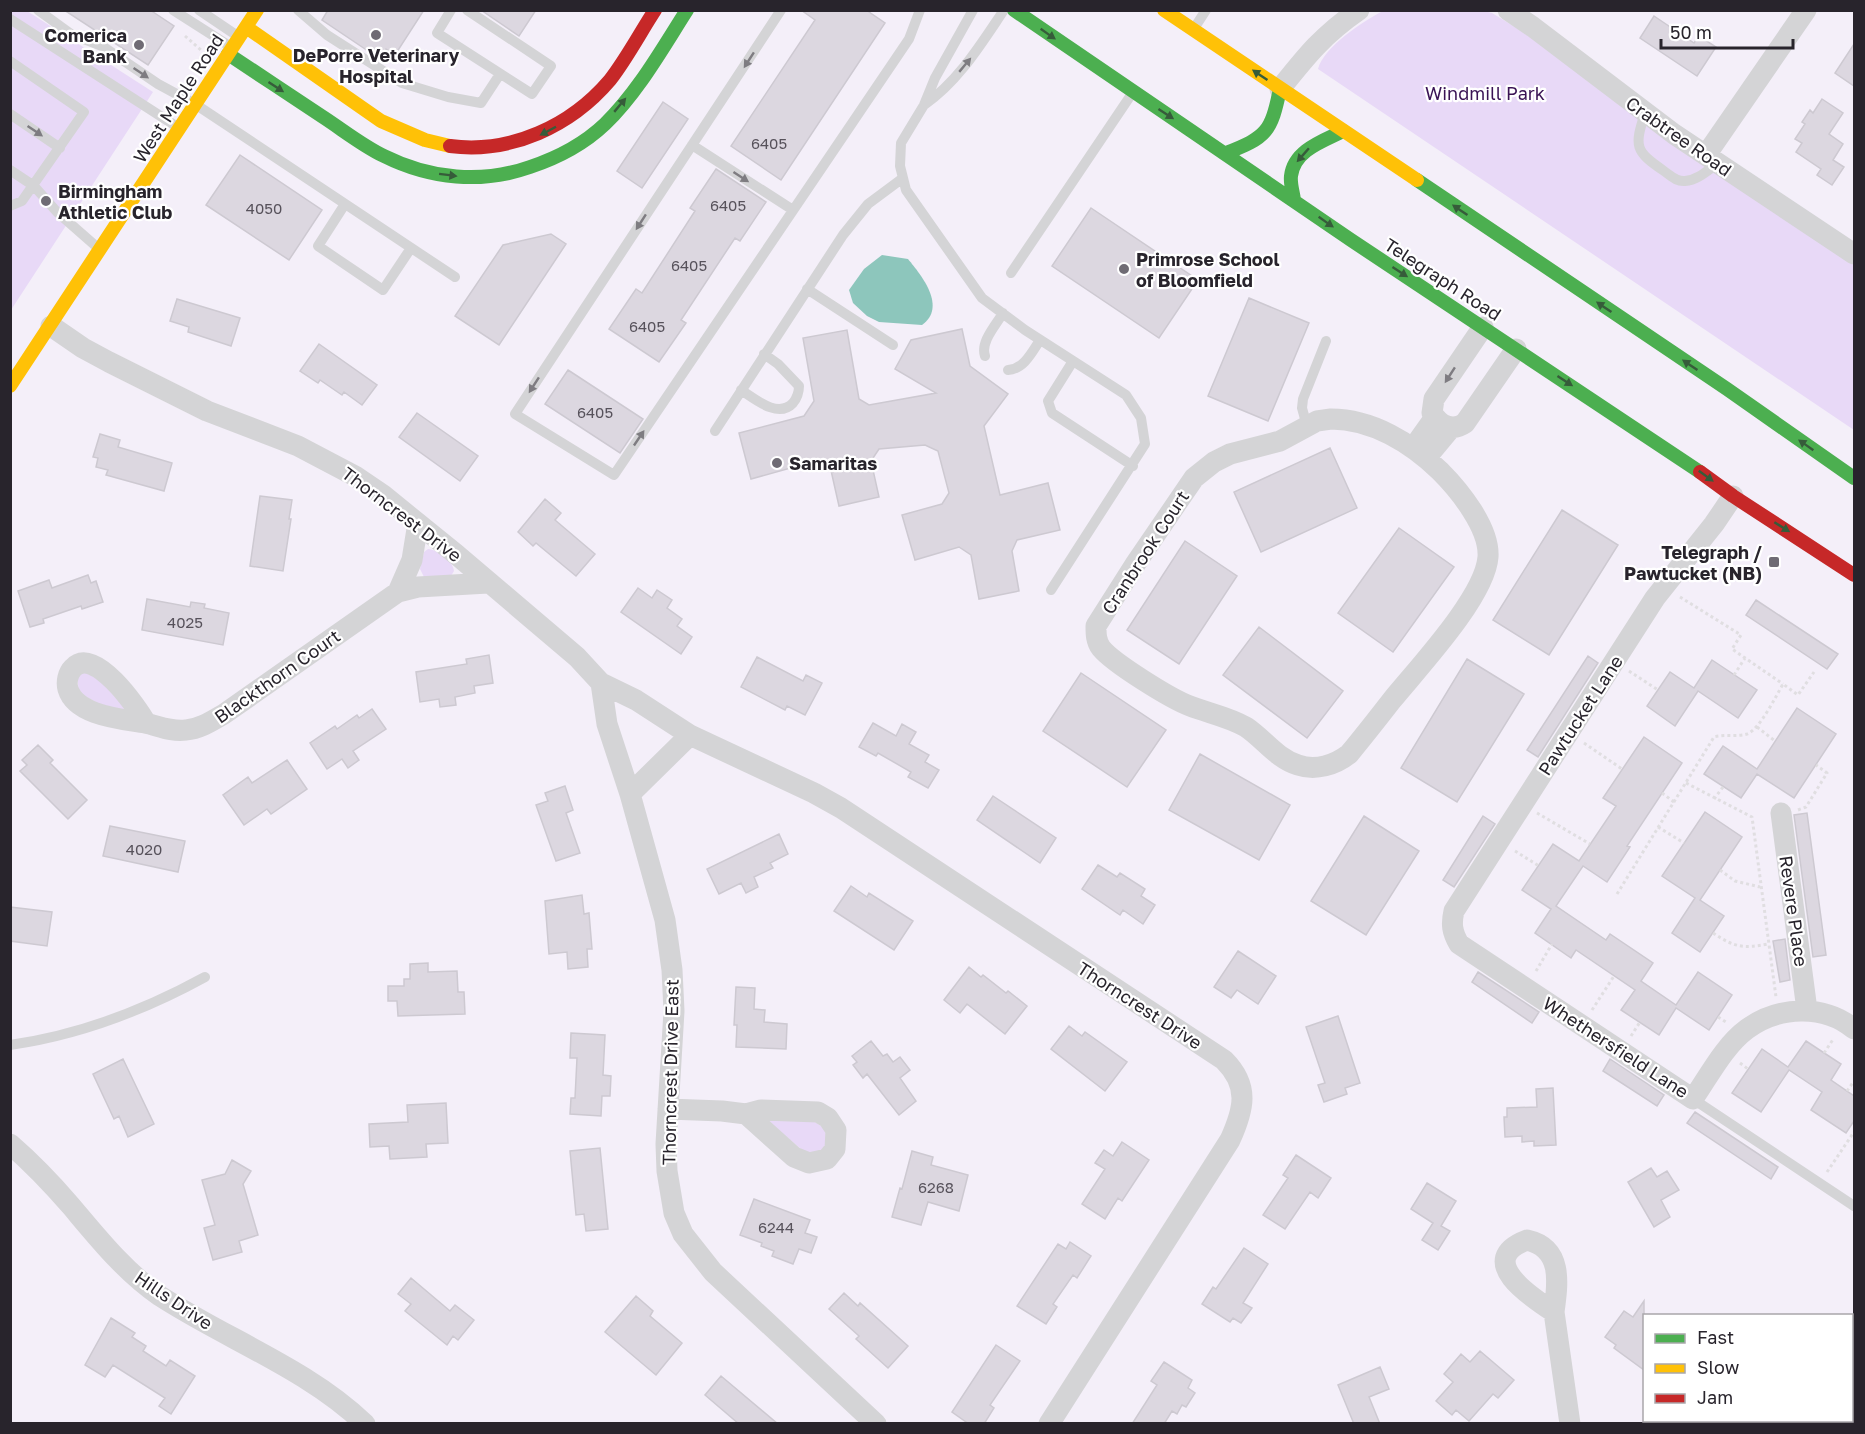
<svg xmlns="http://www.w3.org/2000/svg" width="1865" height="1434" font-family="'Golos Text',sans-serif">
	<rect width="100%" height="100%" fill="#f4eff9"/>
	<path fill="#e8d9f7" d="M11,11H27L153,92L11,310Z
		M1383,11H1484L1492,13L1528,35L1854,263V430L1318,69C1324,47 1363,21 1383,11Z
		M428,549C438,550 453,561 454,571L451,576L424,577L420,569L424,552Z
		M83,672L97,676L127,711L101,705L79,693L77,676Z
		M808,1117L828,1131L827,1149L807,1154L764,1118Z"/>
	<path fill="#8dc6bc" d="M882,255L908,259C922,276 947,307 922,325L879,322L867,316L853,303L849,290L864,269Z"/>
	<path fill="#dcd7e0" stroke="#cdc9d1" stroke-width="1.5" d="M64,10H150L174,26L148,65Z
		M328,10H424L395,55L386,49L380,59L322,20Z
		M481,10H536L519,36Z
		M801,10H866L885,23L781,180L731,146L815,20Z
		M1654,16L1694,43L1699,36L1716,47L1697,76L1640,38Z
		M1854,44V86L1835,73Z
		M1822,99L1843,113L1829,134L1843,144L1833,160L1844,167L1832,185L1817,175L1821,169L1796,152L1802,143L1795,139L1805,124L1802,122L1810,110L1813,113Z
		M663,102L688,119L642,188L617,171Z
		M240,155L322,210L289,260L206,205Z
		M716,169L766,202L740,241L735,238L681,320L686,323L659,362L609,329L636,289L642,293L695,211L690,208Z
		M1091,208L1198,280L1159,338L1052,266Z
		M551,234L566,244L499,345L455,316L503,245Z
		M1249,298L1309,323L1268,421L1208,396Z
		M177,299L240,318L231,346L188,332L189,327L170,321Z
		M962,329L970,366L1008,394L984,426L1000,495L1048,483L1060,530L1017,540L1012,551L1019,591L979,599L971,555L959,547L915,560L902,515L942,504L949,493L938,451L925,445L879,449L871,461L879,497L839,506L830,466L819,460L751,479L739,433L804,416L814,401L803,338L847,330L859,399L869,405L936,393L895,369L911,340Z
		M319,344L377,385L362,405L344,392L342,395L320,380L318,383L300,371Z
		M568,370L643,419L620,453L545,404Z
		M417,413L478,456L460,481L399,437Z
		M100,434L120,440L118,447L172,463L164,491L106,475L108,470L96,467L98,458L93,457Z
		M1330,448L1357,508L1261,552L1234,492Z
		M260,496L292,500L289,519H291L283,571L250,566Z
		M545,499L561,513L555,520L595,554L576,576L536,543L533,546L518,532Z
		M1562,510L1618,545L1549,655L1493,620Z
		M1399,528L1454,567L1393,652L1338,613Z
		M1185,541L1237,576L1179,664L1127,630Z
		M88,575L91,583L96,581L103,602L82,609L81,606L43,619L44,623L30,627L18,591L49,580L52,588Z
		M638,588L652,598L657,590L672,600L667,608L682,619L677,626L692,637L681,654L621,612Z
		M147,599L190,607L191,602L205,604L204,608L229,613L223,645L142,630Z
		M1756,600L1838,654L1827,669L1746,615Z
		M1259,627L1343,691L1307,738L1223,675Z
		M489,655L493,683L474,686L475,693L455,697L456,705L440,707L439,699L420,702L416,672L467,664L466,659Z
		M1588,656L1598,663L1538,757L1527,750Z
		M757,657L803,681L806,675L822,683L805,715L787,706L785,710L741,687Z
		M1467,659L1524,694L1457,802L1401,768Z
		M1712,660L1757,690L1738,718L1698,691L1675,726L1647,706L1670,672L1694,688Z
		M1081,673L1166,730L1127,787L1043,731Z
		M1797,708L1836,734L1794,798L1757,774L1741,798L1704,774L1723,746L1757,769Z
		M372,709L386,729L353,751L359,760L348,768L342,759L327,769L310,743L335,726L337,729L357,715L359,718Z
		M873,723L896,736L902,724L916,732L909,744L929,755L925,762L939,770L928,788L908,777L911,772L878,753L876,756L859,747Z
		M1644,737L1682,763L1627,846L1630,847L1607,882L1583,866L1556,906L1606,940L1610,934L1653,963L1641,981L1676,1005L1698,972L1732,995L1709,1030L1676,1008L1659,1035L1621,1010L1635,990L1576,950L1571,958L1535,933L1551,909L1522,890L1553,844L1579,861L1616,806L1603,798Z
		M38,745L53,760L50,763L87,800L68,819L20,771L27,765L22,760Z
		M1200,754L1290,805L1259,860L1169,810Z
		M287,760L307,789L271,814L267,809L244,825L223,795L248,777L252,783Z
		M565,786L573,810L566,813L580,853L556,861L536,805L548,801L545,793Z
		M993,796L1056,838L1040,863L977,820Z
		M1705,812L1742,837L1700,900L1724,916L1700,952L1672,933L1695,898L1662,876Z
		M1807,813L1826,955L1813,957L1794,815Z
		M1364,816L1419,851L1366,935L1311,901Z
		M1483,816L1495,824L1454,887L1443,880Z
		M110,826L185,841L178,872L103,856Z
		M779,834L788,854L770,863L773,868L754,877L758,887L746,893L741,883L719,894L707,869Z
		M1098,865L1117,877L1120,873L1145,889L1141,896L1155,905L1143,924L1123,910L1120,915L1082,889Z
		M851,886L867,897L869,893L913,921L894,950L834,911Z
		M582,895L584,914L589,913L592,949H587L588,967L568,969L567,952L549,954L545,901Z
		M10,907L52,912L47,946L10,941Z
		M1785,939L1790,980L1780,982L1773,941Z
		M1238,951L1276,976L1258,1004L1237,990L1231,998L1214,987Z
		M428,963V972L457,971L458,992H464L465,1014L398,1016L397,1001H388V986H404V979H410V964Z
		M969,967L981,977L983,975L1006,993L1008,991L1027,1006L1005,1034L967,1004L960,1013L944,1000Z
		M1478,972L1539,1012L1532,1023L1472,982Z
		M736,987L755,988L754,1009L765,1010L764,1022L787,1024L786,1049L736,1047L737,1025H734Z
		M1338,1016L1360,1083L1345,1088L1347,1094L1324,1102L1318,1085L1325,1083L1306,1027Z
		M1069,1026L1082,1036L1085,1032L1127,1062L1105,1091L1051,1049Z
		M571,1033L605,1035L603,1075L611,1076L610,1096H602L601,1116L570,1114L571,1098H575L577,1058H570Z
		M871,1041L883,1056L887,1054L893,1062L900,1057L910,1070L900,1078L916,1101L899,1115L867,1074L863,1078L853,1065L857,1062L852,1056Z
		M1806,1041L1841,1064L1831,1080L1854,1096V1121L1846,1133L1811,1110L1822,1092L1789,1070L1761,1112L1732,1093L1762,1049L1788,1067Z
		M123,1059L154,1124L128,1137L119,1116L114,1119L93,1074Z
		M1610,1059L1664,1095L1657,1106L1603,1071Z
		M1553,1088L1556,1145L1534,1146V1141L1522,1142V1136L1505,1137L1504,1117H1507V1108L1537,1107L1536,1089Z
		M446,1103L448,1143L426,1144L427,1157L390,1159L389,1146L370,1147L369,1124L408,1122L407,1105Z
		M1695,1112L1778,1167L1771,1179L1687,1123Z
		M1122,1142L1149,1160L1122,1201L1118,1198L1105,1219L1082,1204L1105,1169L1095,1163L1104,1150L1113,1156Z
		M600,1148L608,1229L586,1231L584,1214L576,1215L570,1151Z
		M912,1151L933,1157L931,1165L968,1175L959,1211L928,1202L921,1225L892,1217L900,1188L902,1189Z
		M1296,1155L1331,1178L1318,1198L1310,1192L1285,1229L1263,1215L1288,1178L1283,1175Z
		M232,1160L251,1171L243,1184L258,1235L239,1241L242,1252L213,1260L204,1228L215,1225L202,1180L225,1174Z
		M1651,1168L1657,1177L1667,1171L1679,1190L1661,1200L1670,1217L1654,1227L1628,1182Z
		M1427,1183L1456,1201L1441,1226L1450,1231L1438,1250L1422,1240L1433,1223L1411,1209Z
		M754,1199L810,1220L805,1233L817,1237L811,1253L799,1249L793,1264L772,1256L774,1251L761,1246L762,1243L740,1235Z
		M1070,1242L1091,1256L1077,1278L1073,1275L1053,1304L1057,1307L1046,1324L1017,1306L1058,1244L1066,1249Z
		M1244,1248L1268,1264L1243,1303L1252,1308L1241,1323L1233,1318L1230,1322L1202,1304L1213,1287L1216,1289Z
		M411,1278L450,1311L455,1305L474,1320L458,1340L453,1336L447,1345L405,1311L411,1304L398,1294Z
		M844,1293L858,1306L860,1303L908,1346L888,1368L856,1339L859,1336L829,1309Z
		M636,1296L653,1311L650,1316L682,1343L656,1375L605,1332Z
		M1644,1301V1370L1614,1348L1616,1345L1605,1337L1624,1311L1633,1317Z
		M111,1318L135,1333L132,1337L146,1346L143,1351L166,1366L170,1360L195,1376L171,1414L159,1406L165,1398L113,1365L105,1377L85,1365Z
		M996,1345L1020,1361L990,1405L994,1408L984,1424H969L952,1412Z
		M1480,1351L1514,1380L1498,1398L1493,1394L1469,1421L1456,1410L1452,1415L1436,1401L1453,1382L1444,1374L1461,1354L1470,1362Z
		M1164,1362L1192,1380L1188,1388L1195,1393L1186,1407L1182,1405L1177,1414L1172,1411L1164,1424H1132L1157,1385L1151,1381Z
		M1380,1367L1389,1389L1369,1397L1380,1424H1354L1338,1385Z
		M721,1376L778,1424H739L705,1395Z"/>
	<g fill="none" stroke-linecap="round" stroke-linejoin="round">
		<path stroke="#e0dee1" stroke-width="3" stroke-dasharray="3 3" stroke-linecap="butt" d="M185,36L202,51
			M1680,597L1741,635L1732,649L1783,684
			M1629,671L1658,690
			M1734,675L1745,658
			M1757,727L1775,741
			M1584,743L1622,769
			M1686,783L1752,817L1776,997
			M1662,793L1674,802
			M1714,799L1723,787
			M1798,810L1806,807L1827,773L1816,765
			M1537,813L1590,844
			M1658,827L1684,843
			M1515,851L1539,866
			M1720,870L1735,881L1760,887
			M1617,894L1714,737C1725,734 1737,737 1747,734C1760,729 1776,696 1783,684L1798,695L1814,672
			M1713,933C1734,947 1743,949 1768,944
			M1536,971L1552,944
			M1592,1010L1614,976
			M1718,1017L1726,1022
			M1631,1036L1640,1022
			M1824,1053L1834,1038
			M1740,1063L1748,1069
			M1847,1091L1854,1081
			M1827,1172L1854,1132"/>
		<path stroke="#d4d4d6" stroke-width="10" d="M38,10L71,34L102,46L158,84L195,104L455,277
			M173,10L231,47
			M199,10L239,37
			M298,10L327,35L402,83L448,97L481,103L500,74
			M451,10L437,33L532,94L551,66L467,10
			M781,10L515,414L614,475L909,39L920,10
			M973,10L935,78L924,105L901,143L900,166L906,190L982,298L1025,330L1126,395L1141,418L1145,444L1051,590
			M10,19L179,128
			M1195,27L1206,10
			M10,61L84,112L22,201L10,206
			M924,105C958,82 981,44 1004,10
			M1645,113C1634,147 1635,151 1664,171C1671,176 1677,182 1685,181C1698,180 1708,170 1718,163
			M10,114L60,148
			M692,145L793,210
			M10,170L34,186L57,212L98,248
			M345,204L318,246L383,290L411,248
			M1011,273L1131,95
			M807,289L893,345
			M985,356C980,342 996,325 1003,313
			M1073,361L1048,401L1052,413L1133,466
			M1008,370C1024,369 1032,352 1040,340
			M741,390C755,399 778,419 793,403C797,398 799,392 799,386L778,364L764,354
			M1307,426L1302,408L1303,399L1326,341
			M715,431L843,235L868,204L903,178
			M10,1045C80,1035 143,1011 205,977
			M1693,1099L1854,1206"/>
		<path stroke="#d4d4d6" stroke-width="21" d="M1508,10L1533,27L1674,134L1854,254
			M1280,89C1307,55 1323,35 1359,10
			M1706,155L1806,10
			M51,326L83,348L109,362L207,411L298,446L355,476L383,495L457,555L577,657L601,683L636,700L690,735L814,793L841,808L1224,1060C1250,1086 1244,1109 1230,1140L1049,1424
			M1483,327L1434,399L1432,413C1440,425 1452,432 1465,423L1516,349
			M1331,419C1372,419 1411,443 1440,471C1459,490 1490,528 1488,557C1485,597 1418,668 1392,700C1378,718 1364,736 1349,754C1335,765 1316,771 1298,765C1276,758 1264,739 1246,727C1229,717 1208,713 1190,706C1171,699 1113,663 1101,648C1096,641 1096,634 1096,626L1136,563L1194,478L1214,462L1230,454L1280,441L1317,421Z
			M1413,448L1435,417
			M1426,458L1451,428
			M1733,496L1714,524L1655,598L1454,911C1451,924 1452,932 1459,944L1693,1099C1709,1076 1724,1046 1747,1029C1779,1006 1824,1004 1854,1029
			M398,592L412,560L418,523
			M601,683L607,724L630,794L665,920L672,970L674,1011L666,1144L667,1171L674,1213L683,1234L713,1272L876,1424
			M146,723C137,707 94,645 73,668C68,673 66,682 68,689C76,716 123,719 145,723C159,726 171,732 186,730C200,729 212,721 224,714L398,592L418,587L488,583
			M630,794L690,735
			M1781,813L1807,1010
			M668,1109L722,1111L746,1114L794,1157L809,1163L827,1159L835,1149L836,1130L828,1118L818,1112L761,1110L746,1114
			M10,1144C32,1163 52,1184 71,1206C98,1238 125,1272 160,1296C226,1339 308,1369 365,1424
			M1527,1240C1563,1248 1558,1283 1554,1312C1531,1297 1474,1260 1527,1240Z
			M1554,1312L1570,1424
			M1852,1414H1854
			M1710,1424L1733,1420"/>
		<path stroke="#4caf50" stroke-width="14" d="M1014,10L1351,240L1700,472
			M228,54C260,75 291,96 323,117C343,130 363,146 384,156C430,179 482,184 530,167C557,158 584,144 605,124C638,92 662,49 687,10
			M1226,153C1267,137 1271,132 1280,89
			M1417,180L1727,389L1854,478
			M1294,200C1293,192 1290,184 1291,176C1294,150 1323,141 1343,131"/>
		<path stroke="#ffc107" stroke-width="14" d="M1164,10L1417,180
			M246,27L381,121L425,140L450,146
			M10,386L257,10"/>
		<path stroke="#c62828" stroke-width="14" d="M450,146C511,154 571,126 610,80C627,58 640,33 655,10
			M1700,472L1733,496L1854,575"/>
	</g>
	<defs><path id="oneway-solid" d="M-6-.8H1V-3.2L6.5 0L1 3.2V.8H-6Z" transform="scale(1.5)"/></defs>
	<g fill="#365c3a">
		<use href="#oneway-solid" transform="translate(1048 34) rotate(35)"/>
		<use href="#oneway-solid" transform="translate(1260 75) rotate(-146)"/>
		<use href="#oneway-solid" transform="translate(276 87) rotate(33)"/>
		<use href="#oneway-solid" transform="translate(620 105) rotate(-50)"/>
		<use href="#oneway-solid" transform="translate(1166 114) rotate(33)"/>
		<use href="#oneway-solid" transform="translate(548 131) rotate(152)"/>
		<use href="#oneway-solid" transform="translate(1303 155) rotate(131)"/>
		<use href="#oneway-solid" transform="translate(448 175) rotate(7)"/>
		<use href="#oneway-solid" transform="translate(1460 210) rotate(-146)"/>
		<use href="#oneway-solid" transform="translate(1326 222) rotate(35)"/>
		<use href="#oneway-solid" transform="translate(1400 272) rotate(33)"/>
		<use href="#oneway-solid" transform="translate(1604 307) rotate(-146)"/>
		<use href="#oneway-solid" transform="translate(1690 365) rotate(-146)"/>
		<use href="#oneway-solid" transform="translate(1565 381) rotate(33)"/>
		<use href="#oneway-solid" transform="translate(1806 445) rotate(-145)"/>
		<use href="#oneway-solid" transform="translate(1706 476) rotate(36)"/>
		<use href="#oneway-solid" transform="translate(1782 527) rotate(32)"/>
	</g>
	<g fill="#7e7c81">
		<use href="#oneway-solid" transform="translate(749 60) rotate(123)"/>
		<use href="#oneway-solid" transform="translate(965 65) rotate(-50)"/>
		<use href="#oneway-solid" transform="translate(141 73) rotate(34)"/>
		<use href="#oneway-solid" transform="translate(35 131) rotate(34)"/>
		<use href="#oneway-solid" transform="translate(741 177) rotate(33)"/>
		<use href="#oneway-solid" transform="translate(641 222) rotate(123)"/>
		<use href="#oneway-solid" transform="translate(1450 375) rotate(123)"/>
		<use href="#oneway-solid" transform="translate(534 385) rotate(123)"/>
		<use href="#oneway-solid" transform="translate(639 438) rotate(-56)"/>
	</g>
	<g fill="#6f6b74" stroke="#fff" stroke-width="2">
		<circle cx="376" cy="35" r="6"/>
		<circle cx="139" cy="45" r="6"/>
		<circle cx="46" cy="201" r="6"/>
		<circle cx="1124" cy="269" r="6"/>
		<circle cx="777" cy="463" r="6"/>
		<rect x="1768" y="556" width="12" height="12" rx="3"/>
	</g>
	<g text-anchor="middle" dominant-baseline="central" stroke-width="4.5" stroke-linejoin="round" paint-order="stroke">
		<g font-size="15" fill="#57525b">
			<text x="769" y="143">6405</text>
			<text x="728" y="205">6405</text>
			<text x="264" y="208">4050</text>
			<text x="689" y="265">6405</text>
			<text x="647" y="326">6405</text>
			<text x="595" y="412">6405</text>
			<text x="185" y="622">4025</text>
			<text x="144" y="849">4020</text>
			<text x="936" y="1187">6268</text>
			<text x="776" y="1227">6244</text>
		</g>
		<g font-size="18" font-weight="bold" fill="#28242c" stroke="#fff" text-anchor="start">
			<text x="127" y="35" text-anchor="end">Comerica<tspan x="127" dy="21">Bank</tspan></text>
			<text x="376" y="55" text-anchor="middle">DePorre Veterinary<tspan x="376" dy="21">Hospital</tspan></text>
			<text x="58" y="191">Birmingham<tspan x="58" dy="21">Athletic Club</tspan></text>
			<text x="1136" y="259">Primrose School<tspan x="1136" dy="21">of Bloomfield</tspan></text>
			<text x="789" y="463">Samaritas</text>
			<text x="1762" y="552" text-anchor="end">Telegraph /<tspan x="1762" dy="21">Pawtucket (NB)</tspan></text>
		</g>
		<g font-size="18" fill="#3a1355" stroke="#fff">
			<text x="1485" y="93">Windmill Park</text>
		</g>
		<g font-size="18" fill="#28242c" stroke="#fff">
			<text transform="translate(178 98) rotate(-57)">West Maple Road</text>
			<text transform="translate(1679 136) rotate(35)">Crabtree Road</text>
			<text transform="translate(1443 279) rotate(33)">Telegraph Road</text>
			<text transform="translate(402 514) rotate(37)">Thorncrest Drive</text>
			<text transform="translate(1145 552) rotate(-57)">Cranbrook Court</text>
			<text transform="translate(277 676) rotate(-35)">Blackthorn Court</text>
			<text transform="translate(1580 715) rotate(-57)">Pawtucket Lane</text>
			<text transform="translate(1794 911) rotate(82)">Revere Place</text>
			<text transform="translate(1140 1005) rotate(33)">Thorncrest Drive</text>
			<text transform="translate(1616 1047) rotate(33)">Whethersfield Lane</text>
			<text transform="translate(670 1072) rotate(-89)">Thorncrest Drive East</text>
			<text transform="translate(174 1300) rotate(34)">Hills Drive</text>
		</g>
	</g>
	<rect width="1865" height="1434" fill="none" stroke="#28242c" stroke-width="24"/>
	<rect x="1643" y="1314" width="210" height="108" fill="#ffffff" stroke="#a9a7ab" stroke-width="1.5"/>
	<rect x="1655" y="1334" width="30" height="9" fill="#4caf50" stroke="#a9a7ab" stroke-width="1.5"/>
	<text x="1697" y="1344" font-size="18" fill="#28242c">Fast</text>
	<rect x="1655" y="1364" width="30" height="9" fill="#ffc107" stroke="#a9a7ab" stroke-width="1.5"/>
	<text x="1697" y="1374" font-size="18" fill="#28242c">Slow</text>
	<rect x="1655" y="1394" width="30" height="9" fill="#c62828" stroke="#a9a7ab" stroke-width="1.5"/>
	<text x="1697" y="1404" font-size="18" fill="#28242c">Jam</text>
	<path d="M1661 39v9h132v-9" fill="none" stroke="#28242c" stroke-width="3"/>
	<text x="1670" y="39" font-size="18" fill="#28242c" stroke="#ffffff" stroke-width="4.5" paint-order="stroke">50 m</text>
</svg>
